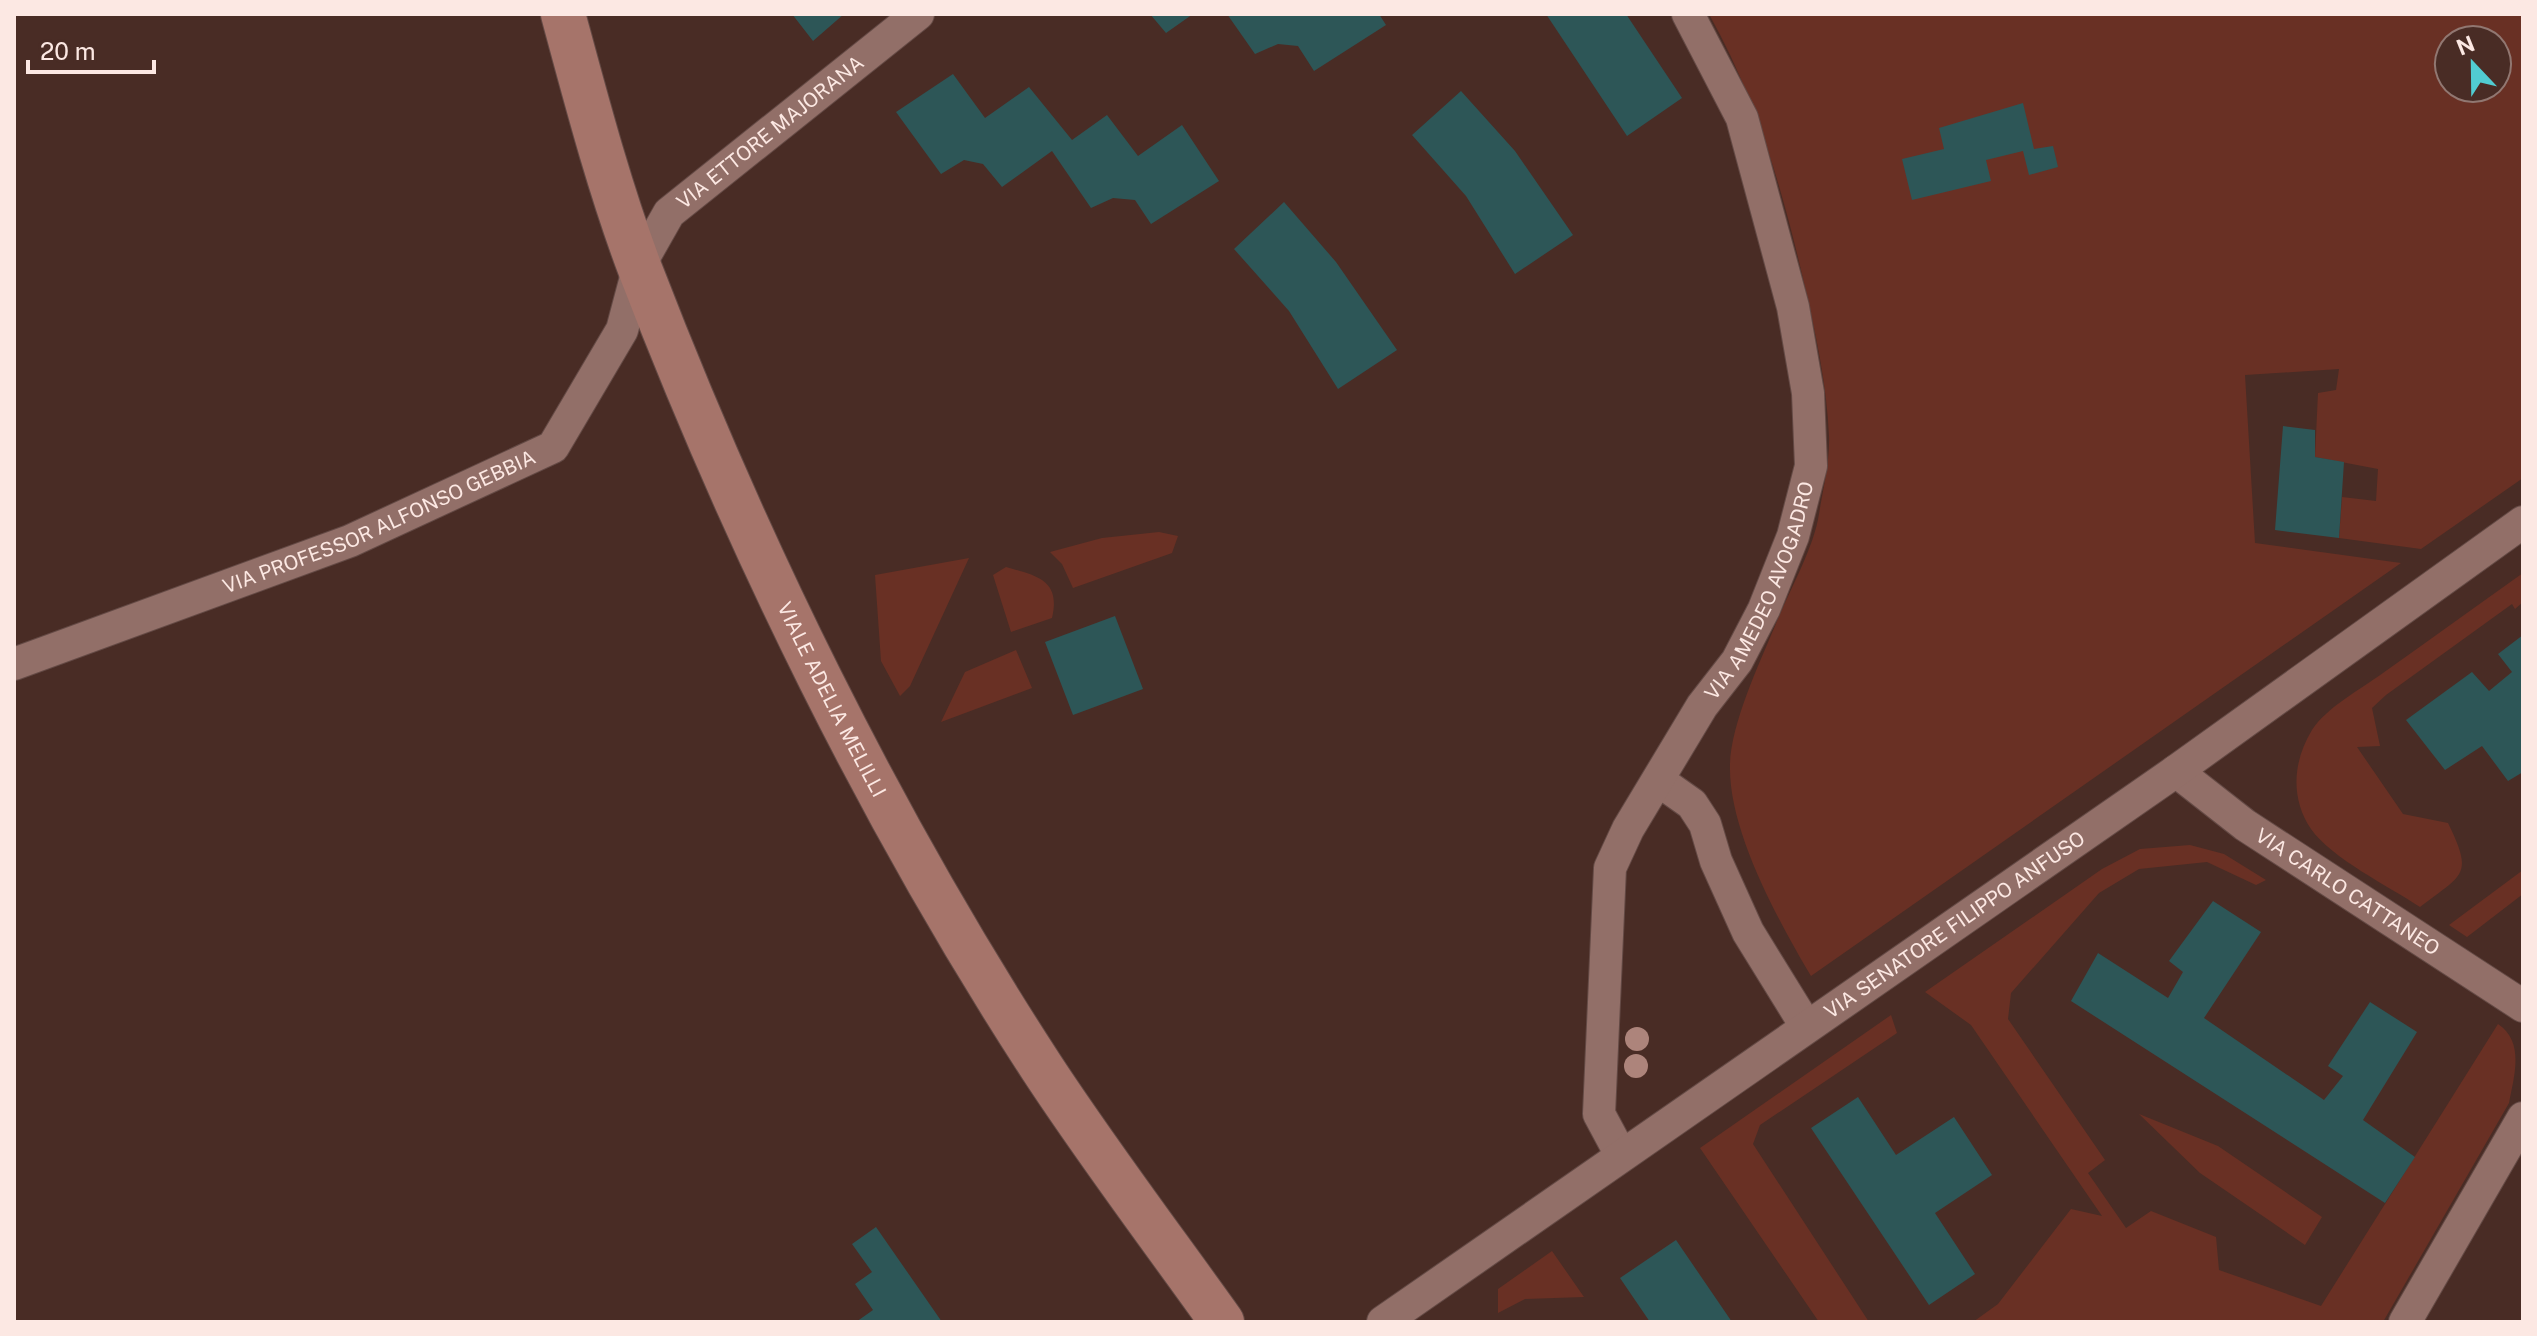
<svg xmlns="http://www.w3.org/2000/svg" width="2537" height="1336" font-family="'Public Sans',sans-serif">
	<rect width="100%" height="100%" fill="#492c25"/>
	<path fill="#693024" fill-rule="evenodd" d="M1709,14H2523V478L2421,549L2339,538L2342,497L2376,501L2378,469L2315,457L2318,393L2336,390L2339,369L2245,375L2255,543L2401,563L1811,976C1778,920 1728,830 1730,764C1731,724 1759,664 1775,626C1788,593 1814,548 1819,514C1823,489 1830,461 1829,436C1827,386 1816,335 1805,287C1783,191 1757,100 1709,14ZM2449,40H2497V88H2449Z
		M1159,532L1178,536L1172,553L1073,588L1062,564L1050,552L1102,538Z
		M969,558L910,686L900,696L881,661L875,575Z
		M1006,567C1037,576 1061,580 1052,618L1011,632L993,575Z
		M2523,573V602L2515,609L2512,604L2386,695L2372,708L2380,746L2357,747L2403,814L2448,823C2474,876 2463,874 2420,907C2390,887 2331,858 2311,829C2290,798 2293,761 2312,730C2327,707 2361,689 2383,673C2430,640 2476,606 2523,573Z
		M1016,650L1032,688L941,722L965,672Z
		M2190,845L2224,854L2266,880L2256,885L2207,862L2139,869L2099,893L2011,993L2008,1019L2105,1160L2088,1173L2126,1228L2151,1211L2216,1237L2219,1270L2321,1306L2498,1024C2525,1042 2514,1076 2509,1103L2383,1322H1973L1998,1304L2071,1209L2102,1216L1971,1025L1925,992L2102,869L2140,849Z
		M2523,870V894L2467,937L2449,925Z
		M1891,1015L1897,1033L1760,1125L1753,1144L1869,1322H1819L1700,1148Z
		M2139,1114L2218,1146L2322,1217L2305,1245L2200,1173Z
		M1552,1251L1584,1297L1525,1299L1498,1313V1289Z"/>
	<path fill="#2d5657" d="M792,14H844L813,41Z
		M1150,14H1193L1166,33Z
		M1227,14H1379L1386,25L1314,71L1298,46L1278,44L1255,54Z
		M1546,14H1626L1682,98L1627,136Z
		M953,74L985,118L1029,87L1072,140L1107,115L1138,156L1182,125L1219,181L1151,224L1135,200L1113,198L1091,208L1052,151L1002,187L983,164L964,160L941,174L896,112Z
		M1461,91L1515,151L1573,235L1515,274L1466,196L1412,135Z
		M2023,103L2034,149L2053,146L2058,167L2029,175L2023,151L1986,160L1991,181L1912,200L1902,159L1944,149L1939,128Z
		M1284,202L1336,262L1397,350L1338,389L1289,311L1234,249Z
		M2283,426L2315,430V457L2344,462L2339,538L2275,530Z
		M1115,616L1143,689L1073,715L1045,642Z
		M2523,635V772L2508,781L2482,746L2445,770L2406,720L2472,672L2489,691L2512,672L2498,654Z
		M2213,901L2261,932L2204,1018L2324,1100L2343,1076L2328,1066L2370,1002L2417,1032L2363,1120L2415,1157L2385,1203L2071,1001L2098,953L2168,998L2183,972L2169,961Z
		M1858,1097L1896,1155L1954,1117L1992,1175L1935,1213L1975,1274L1929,1305L1811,1128Z
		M876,1227L942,1322H856L873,1310L855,1284L872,1272L852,1244Z
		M1676,1240L1732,1322H1650L1620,1278Z"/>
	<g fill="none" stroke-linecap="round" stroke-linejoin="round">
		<g stroke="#644a45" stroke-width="34">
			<g id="street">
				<path id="s1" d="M14,664L350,541L553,447L622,330L639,266L669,213L918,14"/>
				<path id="s2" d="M2176,771L2245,825L2523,1006"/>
				<path d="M1658,780L1692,804L1705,824L1716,861L1748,932L1806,1026"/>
				<path id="s3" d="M1621,1155L1599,1114L1610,868L1628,829L1702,706L1737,661L1764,609L1793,536L1811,466L1808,393L1793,307L1742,118L1688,14"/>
				<path id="s4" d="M1383,1322L2176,771L2523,522"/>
				<path d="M2405,1322L2523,1118"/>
			</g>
		</g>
		<g stroke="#644a45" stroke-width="46">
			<g id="secondary">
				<path id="s5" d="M563,14C586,99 609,187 640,269C746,545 881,821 1042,1068C1099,1155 1162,1238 1222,1322"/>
			</g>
		</g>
		<use href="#street" stroke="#926f68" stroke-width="32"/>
		<use href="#secondary" stroke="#a6746a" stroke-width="44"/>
	</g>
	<g fill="#ad847b">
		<circle cx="1637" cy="1039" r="12"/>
		<circle cx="1636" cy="1066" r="12"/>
	</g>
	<g text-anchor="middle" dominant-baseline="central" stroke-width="8" stroke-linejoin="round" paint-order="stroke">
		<g font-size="20" fill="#fce8e3" stroke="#492c25">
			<text stroke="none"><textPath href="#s1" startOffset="974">VIA ETTORE MAJORANA</textPath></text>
			<text stroke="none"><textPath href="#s1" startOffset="392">VIA PROFESSOR ALFONSO GEBBIA</textPath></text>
			<text stroke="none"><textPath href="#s3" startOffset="610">VIA AMEDEO AVOGADRO</textPath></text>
			<text stroke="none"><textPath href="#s5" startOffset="738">VIALE ADELIA MELILLI</textPath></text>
			<text stroke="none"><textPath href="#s2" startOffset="210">VIA CARLO CATTANEO</textPath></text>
			<text stroke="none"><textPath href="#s4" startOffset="696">VIA SENATORE FILIPPO ANFUSO</textPath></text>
		</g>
	</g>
	<rect width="2537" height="1336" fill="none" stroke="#fce8e3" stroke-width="32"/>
	<g transform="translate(2473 64) rotate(338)"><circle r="38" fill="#492c25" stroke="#917771" stroke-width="2"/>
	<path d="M0-6L14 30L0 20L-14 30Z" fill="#51ccd1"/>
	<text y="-12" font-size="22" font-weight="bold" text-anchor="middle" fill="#fce8e3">N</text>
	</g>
	<path d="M28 60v12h126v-12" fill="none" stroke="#fce8e3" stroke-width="4"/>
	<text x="40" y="60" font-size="24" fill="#fce8e3" stroke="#492c25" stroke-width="6" paint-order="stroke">20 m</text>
</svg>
